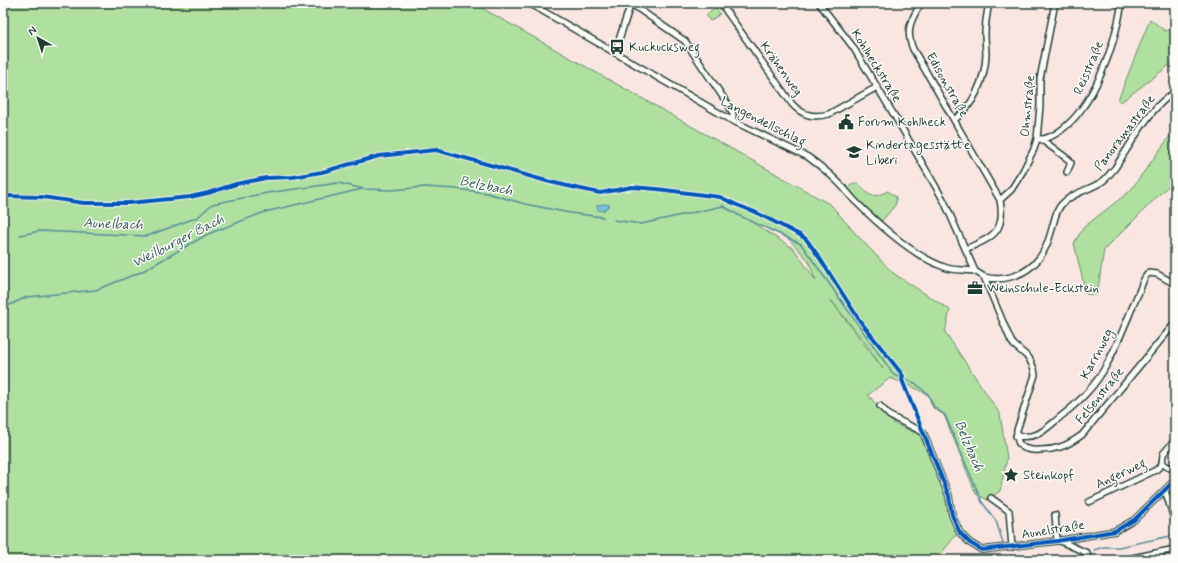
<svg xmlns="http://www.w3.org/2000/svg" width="1178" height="563" font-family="Mynerve,sans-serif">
	<rect width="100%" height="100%" fill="#f9e6e1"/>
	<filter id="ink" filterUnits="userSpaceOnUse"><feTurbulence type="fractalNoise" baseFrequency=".025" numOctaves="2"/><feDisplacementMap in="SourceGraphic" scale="8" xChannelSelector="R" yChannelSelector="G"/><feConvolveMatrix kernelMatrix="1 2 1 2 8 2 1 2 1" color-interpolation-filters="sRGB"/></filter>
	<g filter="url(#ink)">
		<path fill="#afe0a0" stroke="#678e6a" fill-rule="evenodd" d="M3,3H473L831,205L855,233L893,273L950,310L945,332L1000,414L1007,458L1000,491L988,500L976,494L944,415L933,408L928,395L913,387L890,378L868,395L893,423L920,435L960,530L936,560H3ZM750,221L787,237L808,260L816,281L794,249ZM830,299L867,345L883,369Z
			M715,7L720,14L710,21L706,15Z
			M1150,19L1165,31L1175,28V61L1121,102L1118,100Z
			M1175,129V188L1168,186L1104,250L1097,295L1086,294L1074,243L1084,227L1130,191Z
			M858,183C870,197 871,199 888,191L896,197V204L882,221L862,204L848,188L852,184Z"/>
		<path fill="#7dc3de" stroke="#578d9a" d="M605,204L610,205L603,211L598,210L597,205Z"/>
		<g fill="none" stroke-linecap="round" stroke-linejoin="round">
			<path stroke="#578d9a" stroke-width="1.5" d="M614,220L641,224L723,206L740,216L801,244L894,375L915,383L928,394L934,407L945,415L982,502L996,521L1003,543
				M20,235L40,231L147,236L198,217L212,204L267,193L338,183L364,189L392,190L425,187L456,189L487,193L525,204L570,213L603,217
				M3,308L27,297L96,290L141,272L208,234L265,212L362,189
				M1094,550L1104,547H1119L1175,535"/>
			<g stroke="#1f3d34" stroke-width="8">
				<path id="minor" d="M529,3L733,121L808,157C819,165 829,173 838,182C844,188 849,194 854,200C878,224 915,258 947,268C956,271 965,269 974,271C978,272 981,276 985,277C1001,282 1021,276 1033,265C1045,254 1049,240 1053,225C1055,218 1056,211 1061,205C1071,193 1090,190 1103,181C1108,177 1111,172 1115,168C1129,147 1153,102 1175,93
					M630,3L685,41L729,106L733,114V121
					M819,3L853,47L900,125L944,201L975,271
					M921,3C911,20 905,30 913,49L1000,200C1006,233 992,237 966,249
					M724,8L792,104C803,116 814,118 829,114L877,87
					M615,52L631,3
					M954,120C974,106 985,79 986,55C986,48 985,41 985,34C985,23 987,13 989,3
					M1037,139C1046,140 1053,136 1060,131C1095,106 1115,44 1122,3
					M1041,139L1069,160L1071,163L1067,172
					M1000,200L1011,190L1023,171L1034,149L1037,139L1040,106V79L1055,3
					M984,277L1011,341L1014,345L1029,358L1034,369L1035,375L1017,430C1015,448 1026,451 1041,450C1047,450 1054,449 1060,447C1068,445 1075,440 1082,435L1175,323
					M880,406L890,416L923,432L949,496L952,515L960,533L970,543L982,550L1057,541L1115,531L1134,520L1175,480
					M1016,436C1038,439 1043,431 1059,418C1079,402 1095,387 1107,364C1119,342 1128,317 1138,294C1142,287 1142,278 1149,273L1157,274L1175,284
					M1162,464L1163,454L1175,440
					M1162,464L1175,470
					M1165,490L1175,522
					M991,498L1009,511L1012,547
					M1089,502L1156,470L1162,464
					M1055,515L1057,541
					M1060,541L1087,553L1089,560
					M1160,552L1162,560
					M1123,560L1175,549"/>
			</g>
			<use href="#minor" stroke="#fdfcf7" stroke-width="5"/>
			<g stroke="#fdfcf7" stroke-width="6">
				<path id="cycleway" d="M3,196L42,197L84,203H129L190,197L208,193L236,184L266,178L293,177L322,172L379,156L436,150L501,168L550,182L581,189L600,193L632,187L657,189L720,197L737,205L755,212L800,235L806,239L819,257L860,321L901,373L903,376L902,380L949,496L952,515L960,533L970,543L982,550L1057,541L1115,531L1134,520L1175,480"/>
			</g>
			<use href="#cycleway" stroke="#0057b8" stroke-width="4"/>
		</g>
	</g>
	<defs>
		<g id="bus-bare" transform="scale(1.2)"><path d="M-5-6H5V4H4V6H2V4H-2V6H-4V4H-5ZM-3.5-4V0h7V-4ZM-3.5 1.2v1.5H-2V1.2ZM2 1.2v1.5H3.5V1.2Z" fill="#1f3d34" stroke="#fdfcf7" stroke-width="2.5" paint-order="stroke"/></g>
		<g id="civic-bare" transform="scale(1.2)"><path d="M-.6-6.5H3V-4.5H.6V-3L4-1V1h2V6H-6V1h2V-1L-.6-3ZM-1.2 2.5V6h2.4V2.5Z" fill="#1f3d34" stroke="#fdfcf7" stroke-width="2.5" paint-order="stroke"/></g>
		<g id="school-bare" transform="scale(1.2)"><path d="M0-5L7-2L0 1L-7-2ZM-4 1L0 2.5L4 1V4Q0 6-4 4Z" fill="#1f3d34" stroke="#fdfcf7" stroke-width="2.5" paint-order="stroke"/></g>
		<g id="office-bare" transform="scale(1.2)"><path d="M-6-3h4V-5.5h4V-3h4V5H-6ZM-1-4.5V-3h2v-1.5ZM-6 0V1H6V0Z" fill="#1f3d34" stroke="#fdfcf7" stroke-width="2.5" paint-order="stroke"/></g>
		<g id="sight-bare" transform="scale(1.2)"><path d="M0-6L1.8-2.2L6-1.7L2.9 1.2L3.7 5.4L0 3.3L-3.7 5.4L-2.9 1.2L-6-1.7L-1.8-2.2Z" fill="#1f3d34" stroke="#fdfcf7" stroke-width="2.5" paint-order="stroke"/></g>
	</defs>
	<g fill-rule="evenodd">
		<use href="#bus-bare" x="617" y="47"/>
		<use href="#civic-bare" x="846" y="122"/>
		<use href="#school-bare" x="854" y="152"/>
		<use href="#office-bare" x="975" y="288"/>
		<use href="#sight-bare" x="1011" y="475"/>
	</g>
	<g text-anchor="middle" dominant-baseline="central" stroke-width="3" stroke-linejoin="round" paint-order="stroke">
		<g font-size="13" fill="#1f3d34" stroke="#fdfcf7" text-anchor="start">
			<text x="629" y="47">Kuckucksweg</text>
			<text x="858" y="122">Forum Kohlheck</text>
			<text x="866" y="145">Kindertagesstätte<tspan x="866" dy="15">Liberi</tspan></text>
			<text x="987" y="288">Weinschule-Eckstein</text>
			<text x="1023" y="475">Steinkopf</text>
		</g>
		<g font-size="13" fill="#1f3d34" stroke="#fdfcf7">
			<text transform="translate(876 66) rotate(58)">Kohlheckstraße</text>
			<text transform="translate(1089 68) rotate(-67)">Reisstraße</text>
			<text transform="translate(781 69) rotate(54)">Krähenweg</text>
			<text transform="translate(947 85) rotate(60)">Edisonstraße</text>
			<text transform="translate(1028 106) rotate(-85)">Ohmstraße</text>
			<text transform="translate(763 122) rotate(27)">Langendellschlag</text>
			<text transform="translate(1125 133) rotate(-53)">Panoramastraße</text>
			<text transform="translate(1097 354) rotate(-62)">Karrnweg</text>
			<text transform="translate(1100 396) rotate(-51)">Felsenstraße</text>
			<text transform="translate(1121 474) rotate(-25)">Angerweg</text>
			<text transform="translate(1053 530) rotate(-9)">Aunelstraße</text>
		</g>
		<g font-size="14" font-style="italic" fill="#365e5e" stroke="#fdfcf7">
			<text transform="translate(486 186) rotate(11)">Belzbach</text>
			<text transform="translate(113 224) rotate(2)">Aunelbach</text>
			<text transform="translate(178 241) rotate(-27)">Weilburger Bach</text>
			<text transform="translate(969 446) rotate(67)">Belzbach</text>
		</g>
	</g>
	<rect width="1178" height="563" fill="none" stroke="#fdfcf7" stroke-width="16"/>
	<rect x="8" y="8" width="1162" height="547" fill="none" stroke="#1f3d34" stroke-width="1.5" filter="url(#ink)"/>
	<g transform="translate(38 38) rotate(321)" stroke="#fdfcf7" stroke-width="3" paint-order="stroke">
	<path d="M0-3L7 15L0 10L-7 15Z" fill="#1f3d34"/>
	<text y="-6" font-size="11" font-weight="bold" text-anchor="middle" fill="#1f3d34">N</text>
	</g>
</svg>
